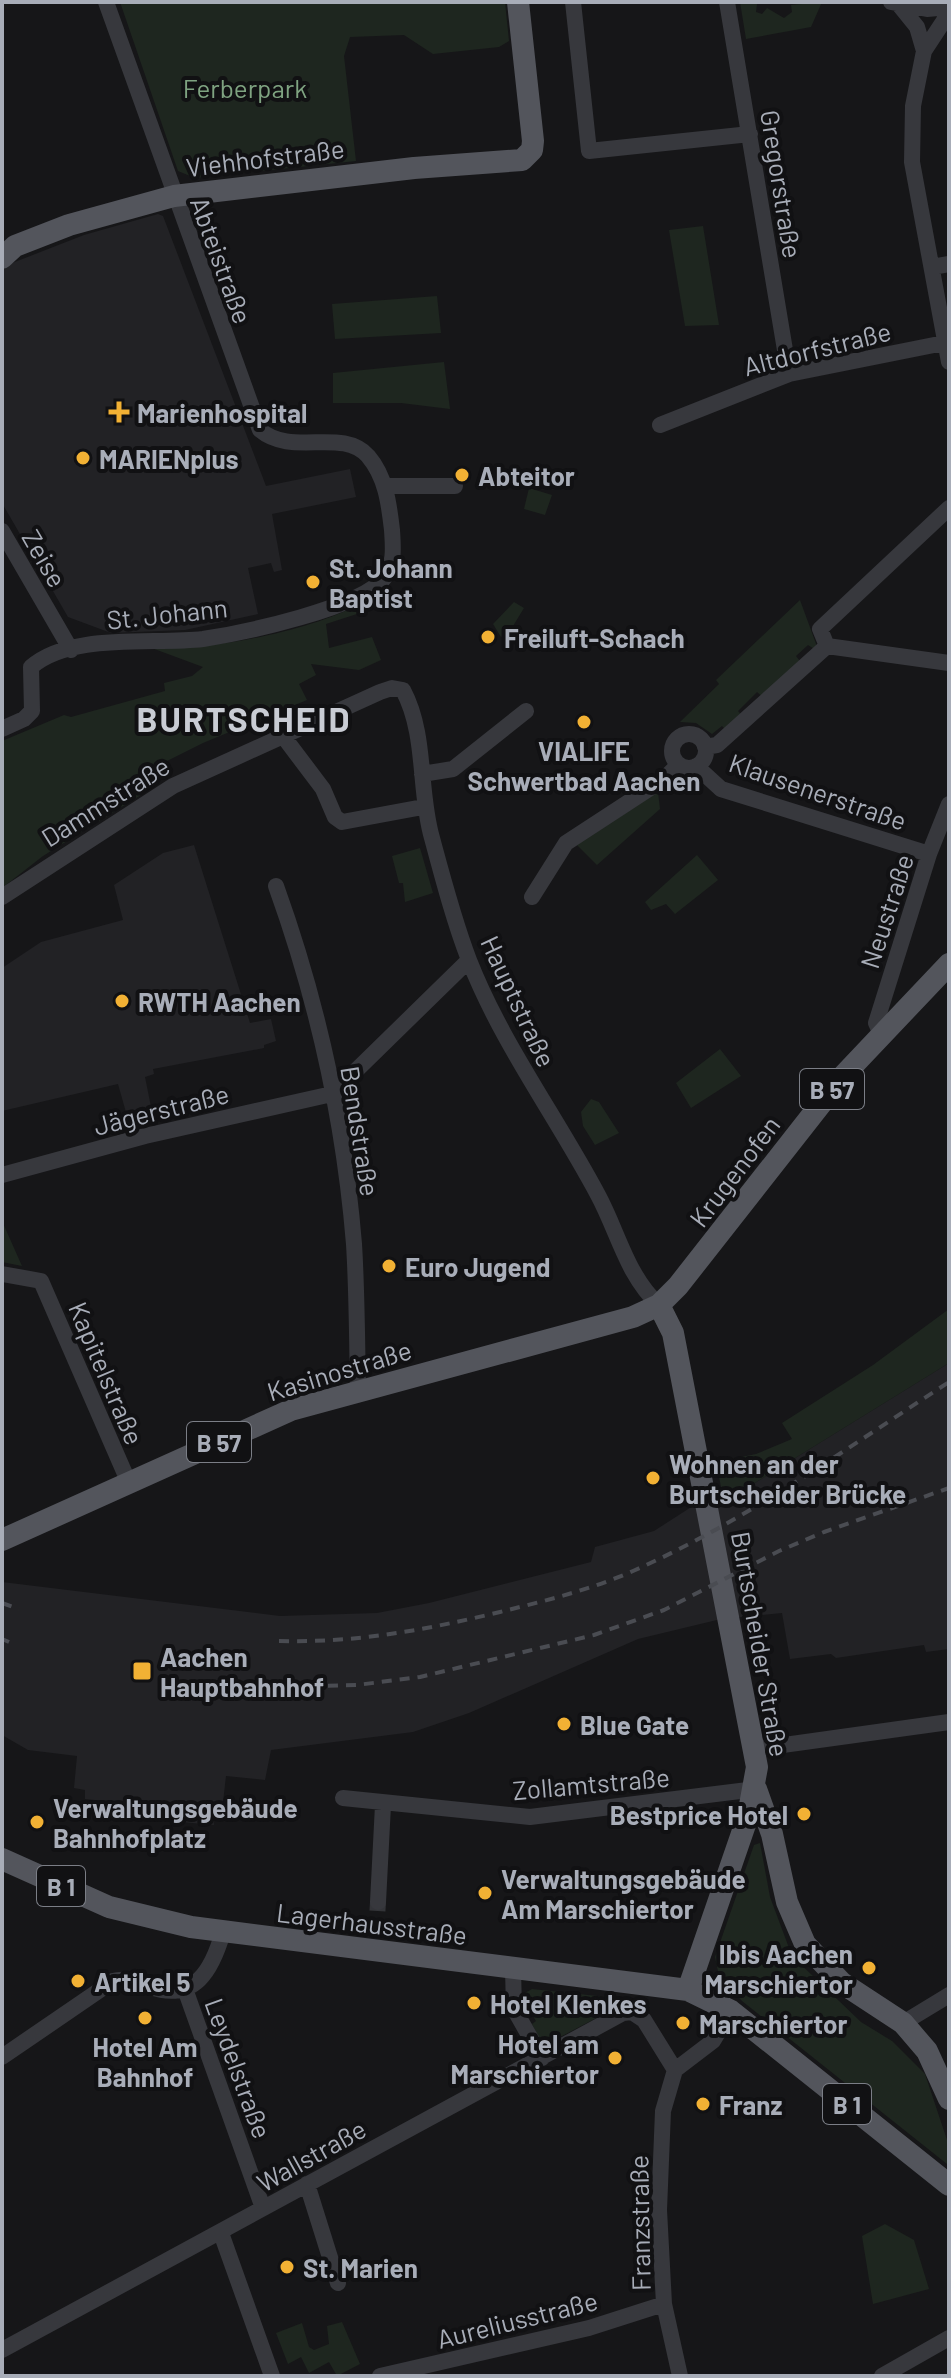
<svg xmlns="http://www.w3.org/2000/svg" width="951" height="2378" font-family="Barlow,sans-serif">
	<rect width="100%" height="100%" fill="#161618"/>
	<path fill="#222225" d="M158,214L163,216L266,486L350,469L356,497L272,514L282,570L274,572L271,563L248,568L258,614L185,630L111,633L68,617L2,503V267L84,235Z
		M194,845L250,1023L271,1019L276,1041L264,1045V1048L153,1069L154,1074L145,1077L154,1122L131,1130L118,1084L2,1111V968L41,942L123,920L114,885L163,853Z
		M949,1363V1649L926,1652L924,1645L836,1658L831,1654L790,1659L782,1613L721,1619L638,1639L469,1713L413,1732L271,1750L265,1780L226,1776L222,1811H213L214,1825L149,1819L152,1806L85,1799V1790L74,1788L77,1756L28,1750L2,1735V1582L280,1616L377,1613L429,1603L591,1562L595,1547L654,1531L696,1504L723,1499L724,1502Z"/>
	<path fill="#1e261f" d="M120,2H505L509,41L499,47L433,54L404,35L350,37L344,56L356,161L195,178L178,171Z
		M740,2L757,4L756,12L762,14L767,8L784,18L792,12L791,5L822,2L811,27L746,39Z
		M703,226L719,325L685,326L669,230Z
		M437,296L441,333L335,339L332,304Z
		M444,362L450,409L401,403H333V373Z
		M529,488L552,495L545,515L524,509Z
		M800,600L819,652L808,645L796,656L803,665L766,700L757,692L738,711L745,719L729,733L722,726L712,734L696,723L680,722L719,684L716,680Z
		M514,602L524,608L510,631L501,637L493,624Z
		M360,604L363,612L326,624L329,648L372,637L381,660L359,670L311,664L316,675L299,684L307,700L203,743L131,779L132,786L144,793L43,856L2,888V741L64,715L71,717L165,691L164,683L192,676L203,667L149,647C210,651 307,632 360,604Z
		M658,792L660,809L597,865L577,845Z
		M420,848L433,893L405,902L403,883H399L392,856Z
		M697,855L718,880L675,914L666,904L651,910L645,902Z
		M720,1049L741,1076L691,1108L676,1083Z
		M591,1099L599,1102L619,1133L595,1145L583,1126L581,1112Z
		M2,1221L22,1266L2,1262Z
		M949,1309V1363L724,1502L716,1462L756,1454L792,1439L782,1423L873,1365Z
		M760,1843L770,1897L792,1956L861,2022L892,2041L925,2074L949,2146L947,2164L742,2001L719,1976L715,1957L754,1845Z
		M532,1989L635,2000L636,2002L623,2004L543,2046L532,2024L536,2021L522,1999L523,1994Z
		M885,2224L914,2240L929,2289L873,2304L862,2236Z
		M342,2322L360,2364L337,2376L329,2362L309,2373L301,2357L288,2364L276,2333L302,2323L309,2347L314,2350L329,2344L327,2326Z"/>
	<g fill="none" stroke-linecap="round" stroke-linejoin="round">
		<path stroke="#333438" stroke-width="16" stroke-dasharray="16 8" stroke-linecap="butt" d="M376,1935L378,1902"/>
		<path stroke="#37383d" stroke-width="16" d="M573,2L589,151L750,134
			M727,2L789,374
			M891,2L927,9L949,7
			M900,6L917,27L924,51
			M949,13L924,51L913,106L912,162L949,362
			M932,267L949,264
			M660,425L789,374L944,343
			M385,486H455
			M2,531L71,650
			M827,646L820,629L949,508
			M827,646L949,663
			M2,729L24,719L32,711L31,667C71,632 153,645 203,639C242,633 363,608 385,577C395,563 393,546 392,530C389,504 386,477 368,456C342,427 292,457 260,430L106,2
			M672 751a17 17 0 1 1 34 0a17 17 0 1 1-34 0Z
			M283,736L323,789L335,817L342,822L423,807
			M705,747L717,745L827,646
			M696,766L721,789L929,854
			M422,774L453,769L526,711
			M276,886C317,1000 344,1122 354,1244C357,1292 357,1342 358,1391
			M2,897L173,786L380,692L392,688L403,690C427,735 418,790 432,838C443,879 454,921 469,960C502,1044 556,1116 598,1195C618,1232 627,1276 659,1305
			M532,897L566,843L664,779L678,765
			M881,1034L876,1023L929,854L949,804
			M332,1094L469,960
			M2,1175L145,1136L332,1094
			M2,1274L41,1281L129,1483
			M755,1749L949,1722
			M343,1798L530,1817L756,1789
			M378,1902L383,1805
			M513,1969L514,2009L542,2058
			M185,1989L263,2208
			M903,2023L949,1995
			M2,2057L113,1981C127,1977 137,1983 150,1987C195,2002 212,1970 223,1932
			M307,2184L338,2283
			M221,2233L272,2376
			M2,2350L623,2013L632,2012L644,2020L675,2070
			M380,2376L589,2328L664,2304
			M680,2376L664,2304L659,2210L663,2111L675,2070L713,2041L731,2011
			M882,2376L949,2338"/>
		<path stroke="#53555c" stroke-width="22" d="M2,258L15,246L69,225L174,196L414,168L522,160L532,150L533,141L518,2
			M659,1305L673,1333L757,1767L748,1816L688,1990
			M2,1540L291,1410L633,1317L659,1305L678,1286L842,1077L949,964
			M756,1789L772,1834L787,1902L805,1944L842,1983L903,2023L927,2051L949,2099
			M2,1859L109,1907L191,1927L688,1990L731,2011L949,2185"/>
		<path stroke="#4a4c52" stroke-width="4" stroke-dasharray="10 8" stroke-linecap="butt" d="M2,1603L19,1609
			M2,1639L9,1642
			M279,1641C356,1643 425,1630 500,1612C544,1601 590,1590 633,1571C744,1522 847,1448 949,1382
			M274,1687L357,1685L420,1677L594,1635L664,1610L779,1551L824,1532L949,1488"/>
	</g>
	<g fill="#f2b134" stroke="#111113" stroke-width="3">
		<path d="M115 400h8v8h8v8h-8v8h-8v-8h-8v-8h8z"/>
		<circle cx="83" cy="458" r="8"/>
		<circle cx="462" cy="475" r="8"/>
		<circle cx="313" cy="582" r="8"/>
		<circle cx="488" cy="637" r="8"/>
		<circle cx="584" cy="722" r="8"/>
		<circle cx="122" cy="1001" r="8"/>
		<circle cx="389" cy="1266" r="8"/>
		<circle cx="653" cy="1478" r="8"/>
		<rect x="132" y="1661" width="20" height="20" rx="4"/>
		<circle cx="564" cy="1724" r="8"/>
		<circle cx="804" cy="1814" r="8"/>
		<circle cx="37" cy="1822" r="8"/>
		<circle cx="485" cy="1893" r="8"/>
		<circle cx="869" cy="1968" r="8"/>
		<circle cx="78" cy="1981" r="8"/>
		<circle cx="474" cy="2003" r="8"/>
		<circle cx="145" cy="2018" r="8"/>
		<circle cx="683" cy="2023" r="8"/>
		<circle cx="615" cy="2058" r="8"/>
		<circle cx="703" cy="2104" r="8"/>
		<circle cx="287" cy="2267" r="8"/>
	</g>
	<g text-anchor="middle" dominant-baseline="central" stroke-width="8" stroke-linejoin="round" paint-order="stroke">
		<g fill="#111113" stroke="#7b7e86" stroke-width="2">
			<rect x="800" y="1069" width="64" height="40" rx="6"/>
			<rect x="187" y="1422" width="64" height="40" rx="6"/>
			<rect x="37" y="1866" width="48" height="40" rx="6"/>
			<rect x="823" y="2084" width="48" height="40" rx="6"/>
		</g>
		<g font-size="24" font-weight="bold" fill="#a8adb8">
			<text x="832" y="1089">B 57</text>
			<text x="219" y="1442">B 57</text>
			<text x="61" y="1886">B 1</text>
			<text x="847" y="2104">B 1</text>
		</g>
		<g font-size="26" fill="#7fa381" stroke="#111113">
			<text x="245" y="87">Ferberpark</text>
		</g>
		<g font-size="26" fill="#a8adb8" stroke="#111113">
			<text transform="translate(265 157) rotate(-7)">Viehhofstraße</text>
			<text transform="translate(782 184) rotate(81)">Gregorstraße</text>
			<text transform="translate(222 260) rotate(70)">Abteistraße</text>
			<text transform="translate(817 348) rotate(-14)">Altdorfstraße</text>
			<text transform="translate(45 558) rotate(60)">Zeise</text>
			<text transform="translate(167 613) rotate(-6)">St. Johann</text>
			<text transform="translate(818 791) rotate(19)">Klausenerstraße</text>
			<text transform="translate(105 801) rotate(-32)">Dammstraße</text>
			<text transform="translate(886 911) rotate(-72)">Neustraße</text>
			<text transform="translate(519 1001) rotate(65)">Hauptstraße</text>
			<text transform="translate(161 1109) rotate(-14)">Jägerstraße</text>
			<text transform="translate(361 1131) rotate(81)">Bendstraße</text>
			<text transform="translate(734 1171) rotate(-53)">Krugenofen</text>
			<text transform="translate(339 1370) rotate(-17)">Kasinostraße</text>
			<text transform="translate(107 1373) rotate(67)">Kapitelstraße</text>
			<text transform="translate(761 1644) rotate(80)">Burtscheider Straße</text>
			<text transform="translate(591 1783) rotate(-5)">Zollamtstraße</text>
			<text transform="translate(372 1923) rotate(7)">Lagerhausstraße</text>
			<text transform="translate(239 2068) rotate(70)">Leydelstraße</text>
			<text transform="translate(311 2155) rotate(-29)">Wallstraße</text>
			<text transform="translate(639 2223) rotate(-91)">Franzstraße</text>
			<text transform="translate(517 2319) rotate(-14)">Aureliusstraße</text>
		</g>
		<g font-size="26" font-weight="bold" fill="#a8adb8" stroke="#111113" text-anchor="start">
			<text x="137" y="412">Marienhospital</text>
			<text x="99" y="458">MARIENplus</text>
			<text x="478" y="475">Abteitor</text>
			<text x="329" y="567">St. Johann<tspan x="329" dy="30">Baptist</tspan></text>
			<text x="504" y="637">Freiluft-Schach</text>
			<text x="584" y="750" text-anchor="middle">VIALIFE<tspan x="584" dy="30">Schwertbad Aachen</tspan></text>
			<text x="138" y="1001">RWTH Aachen</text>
			<text x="405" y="1266">Euro Jugend</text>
			<text x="669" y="1463">Wohnen an der<tspan x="669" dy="30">Burtscheider Brücke</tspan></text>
			<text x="160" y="1656">Aachen<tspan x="160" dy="30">Hauptbahnhof</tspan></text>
			<text x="580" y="1724">Blue Gate</text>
			<text x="53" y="1807">Verwaltungsgebäude<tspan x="53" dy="30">Bahnhofplatz</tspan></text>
			<text x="788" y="1814" text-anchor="end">Bestprice Hotel</text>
			<text x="501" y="1878">Verwaltungsgebäude<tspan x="501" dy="30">Am Marschiertor</tspan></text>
			<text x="853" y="1953" text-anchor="end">Ibis Aachen<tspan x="853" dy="30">Marschiertor</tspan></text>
			<text x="94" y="1981">Artikel 5</text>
			<text x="490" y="2003">Hotel Klenkes</text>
			<text x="699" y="2023">Marschiertor</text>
			<text x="599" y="2043" text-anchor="end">Hotel am<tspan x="599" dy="30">Marschiertor</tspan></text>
			<text x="145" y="2046" text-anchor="middle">Hotel Am<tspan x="145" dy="30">Bahnhof</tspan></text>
			<text x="719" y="2104">Franz</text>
			<text x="303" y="2267">St. Marien</text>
		</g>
		<g font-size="34" font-weight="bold" letter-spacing="2" fill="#c9ccd4" stroke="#111113">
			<text x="244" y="718">BURTSCHEID</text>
		</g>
	</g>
	<rect width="951" height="2378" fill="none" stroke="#a8adb8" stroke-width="8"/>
</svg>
